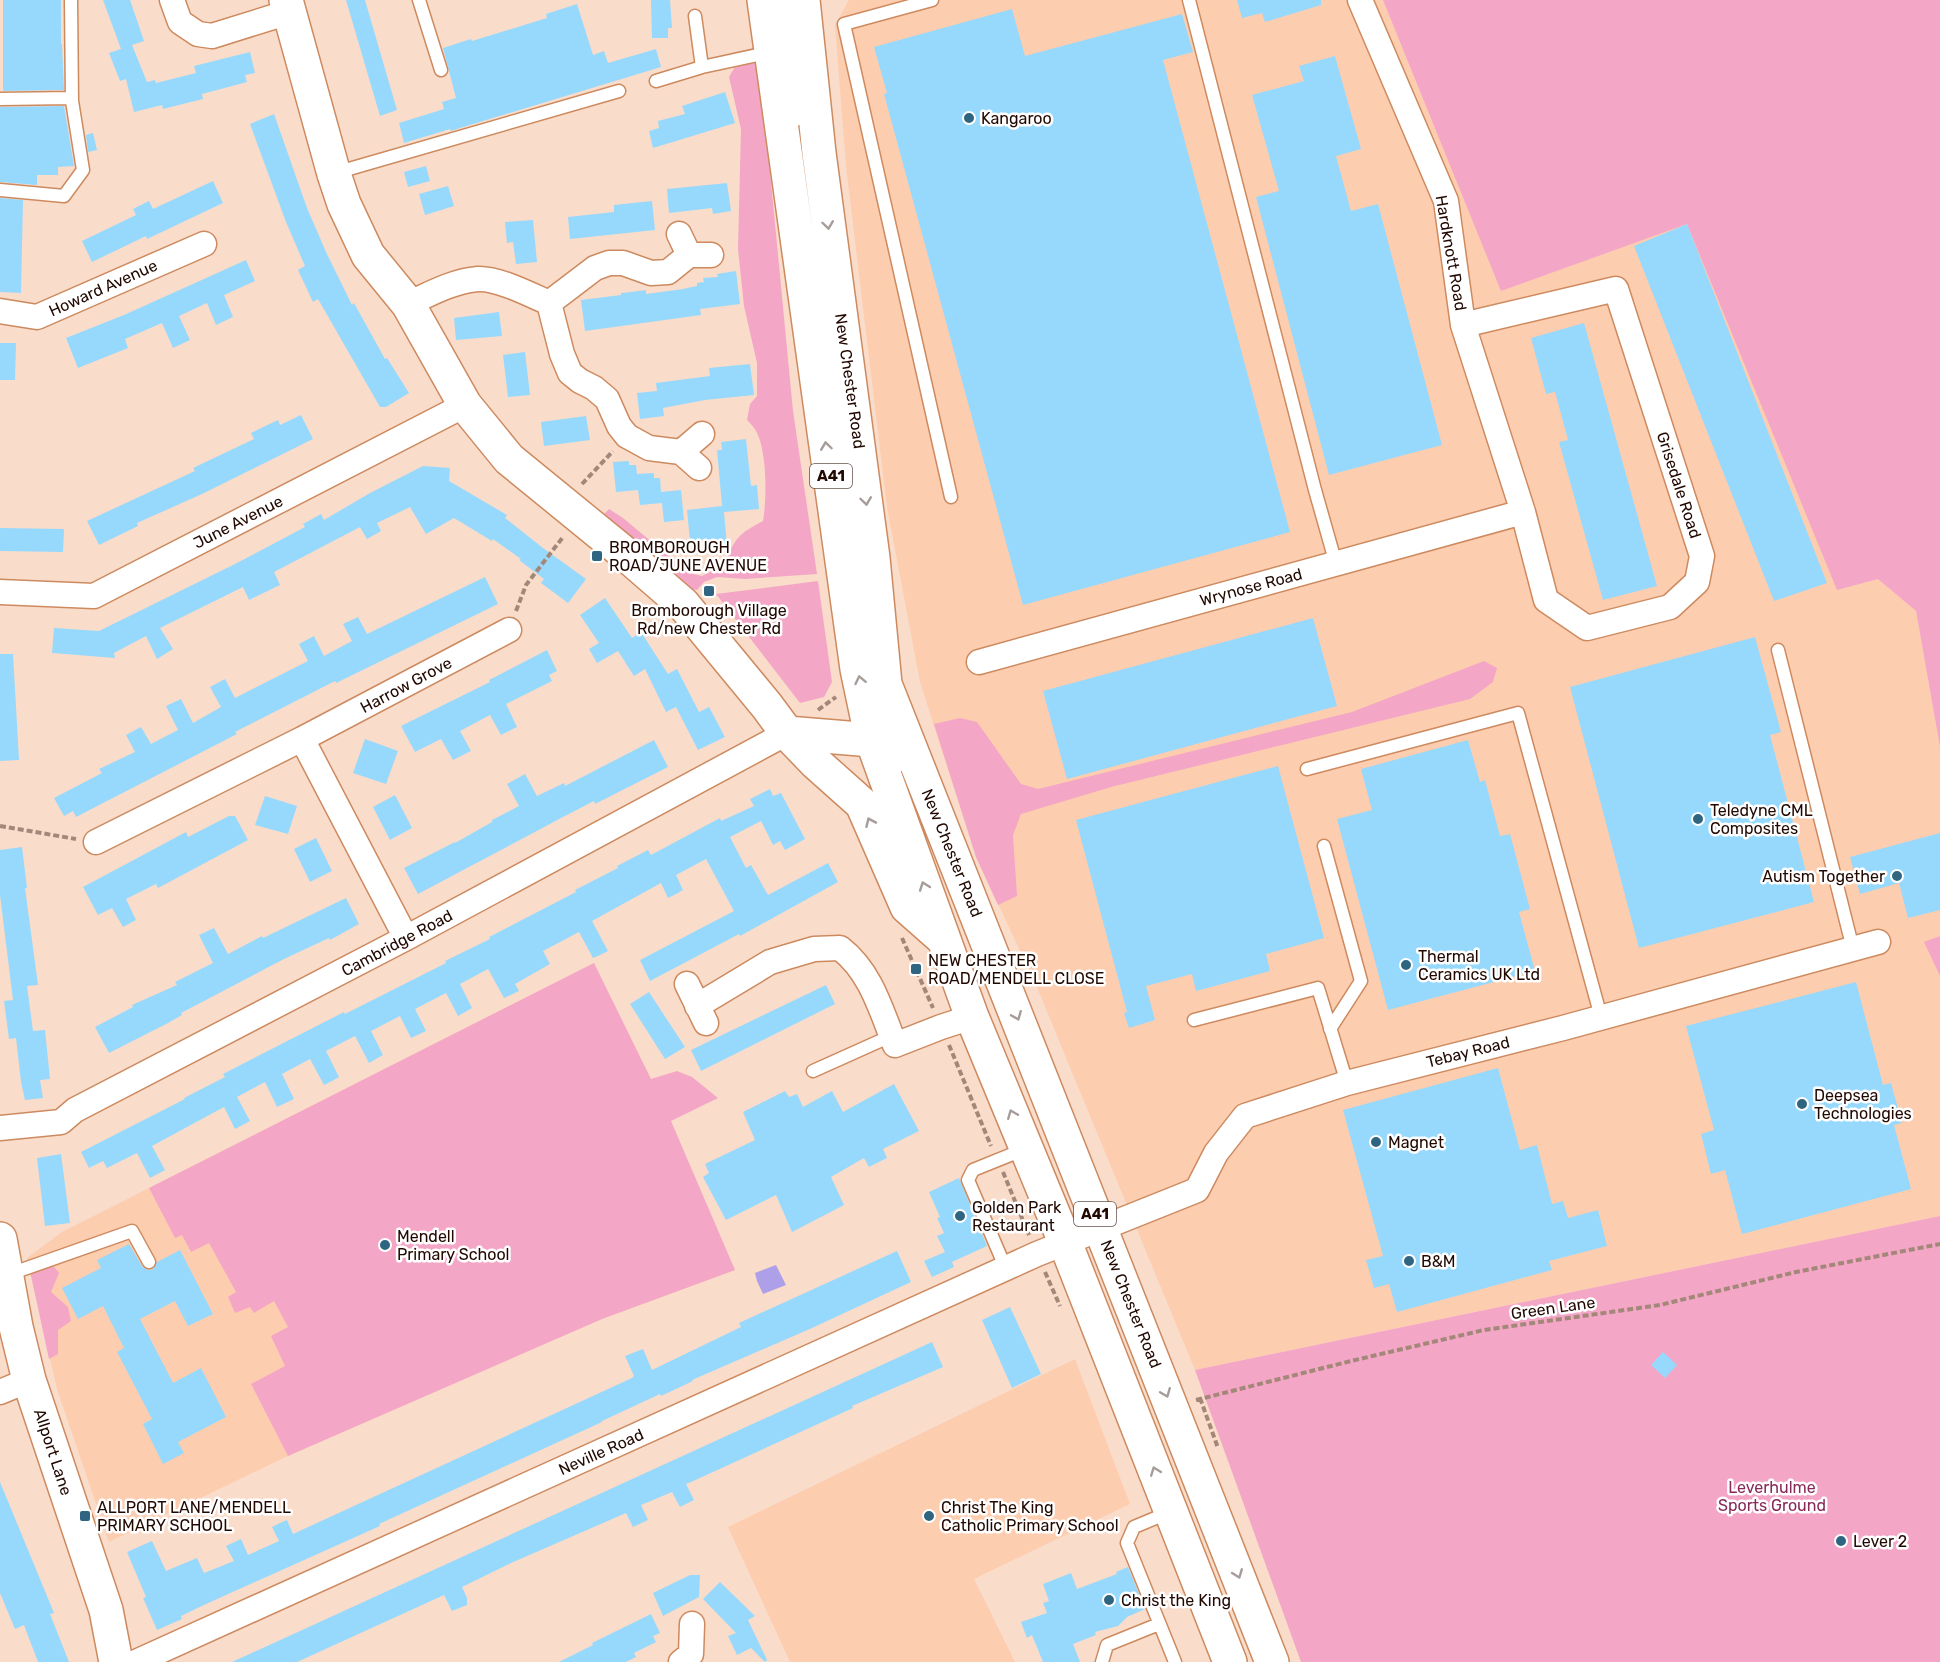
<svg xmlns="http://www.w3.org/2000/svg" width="1940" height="1662" font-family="Rubik,sans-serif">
	<rect width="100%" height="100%" fill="#fadcca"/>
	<path fill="#fdcdb0" d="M849,0H1940V602L1916,611L1940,747V936L1925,942L1940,976V1216L1195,1370L1036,985L976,857L920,682L887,507L846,166L835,25Z
		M594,963L735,1270L602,1319L470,1375L288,1456L109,1542L57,1389L27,1258L62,1232Z
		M1075,1359L1130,1504L974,1579L1015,1662H790L728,1527Z"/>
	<path fill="#f4a6c6" d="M1383,0H1940V747L1916,611L1878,579L1837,590L1687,224L1501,291Z
		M756,63L766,130L793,411L817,574L745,579L717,577L704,582L697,590L685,589L603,520L604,514L609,509L623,518L689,573L702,576L725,564C734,538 740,533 763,521C767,499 767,450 756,431C754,427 750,423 747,420L750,404L757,396V363L744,306L738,249L741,129L729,77L736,65Z
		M818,581L832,682L824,697L800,703L716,594Z
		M1484,661L1497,668L1493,682L1470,699L1111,787L1021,814L1013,835L1017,896L998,905L976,857L934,724L960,718L977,722L1021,784L1038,789L1352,712Z
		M1940,936V976L1924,942Z
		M594,963L651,1079L677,1071L692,1077L718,1098L671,1121L735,1270L602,1319L288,1456L251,1384L285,1366L271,1336L288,1327L274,1301L254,1313L250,1307L235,1313L228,1297L236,1292L209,1243L191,1252L182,1235L175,1238L149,1188Z
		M1940,1216V1662H1301L1195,1370Z
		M52,1264L59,1273L51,1292L68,1307L71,1321L58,1330V1354L49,1359L30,1271Z"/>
	<path fill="#ae9fe9" d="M776,1265L786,1285L763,1294L757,1281L755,1273Z"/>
	<path fill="#96d9fd" d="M3,0H61V44H62L64,90L3,91Z
		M103,0H130L144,41L132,45L147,82L155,80L156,83L196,73L194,66L250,52L255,73L245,75L247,82L202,94L203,99L163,109L162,105L134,112L126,79L120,81L109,53L121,49Z
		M346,0H365L397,110L380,116Z
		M651,0H670L672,28H668V38H652Z
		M1237,0H1321V5L1265,22L1262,13L1242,18Z
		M577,4L593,55L604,51L608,63L656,49L661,67L460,128L451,131L450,129L404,143L399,123L444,109L442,102L456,98L443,48L471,39L472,41L547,18L546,14Z
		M1012,9L1025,56L1182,14L1193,52L1163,60L1290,532L1023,605L884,94L887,93L874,47Z
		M1335,56L1361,149L1336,156L1351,211L1378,204L1442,445L1329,475L1256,197L1279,191L1252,95L1304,81L1299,66Z
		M725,92L735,123L653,148L649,131L659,128L658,121L685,114L682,106Z
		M64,106L74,166L58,167V175H37V185L0,182V107Z
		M274,114L307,208L326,252L352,305L354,303L385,359L387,358L409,393L386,407H380L318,299L313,302L298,270L305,266L286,222L250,124Z
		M93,133L97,150L88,152L86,135Z
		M426,166L430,181L408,187L404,172Z
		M213,181L223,203L147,239L146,236L92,262L82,241L136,215L133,209L149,201L153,209Z
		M727,183L731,211L713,214L712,208L669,213L667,189Z
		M448,186L454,206L425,215L419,194Z
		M0,198L23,200L21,293L0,292Z
		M652,201L655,230L570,239L568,217L614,212V205Z
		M533,220L537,262L516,264L513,242L507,243L505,222Z
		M1687,224L1827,583L1774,601L1634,246Z
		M246,260L255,281L224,295L233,317L216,325L207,303L179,316L190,340L173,348L162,323L125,339L128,348L78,368L66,338L124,315Z
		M736,271L740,304L700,309L701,315L585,331L581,300L621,295V293L631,292L646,290V294L683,289L697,286V283L704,282L703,278L718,277L717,274Z
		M499,312L502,336L456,340L454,318Z
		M1584,323L1657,586L1603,600L1559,442L1568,440L1555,392L1546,394L1531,338Z
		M0,343H16L15,380H0Z
		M525,352L530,395L508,397L503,355Z
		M750,364L754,395L705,400L663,408L664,416L640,419L637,393L657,391L656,383L710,376L709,368Z
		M301,415L313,439L202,494L137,523L138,526L99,545L87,521L195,471L193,468L254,439L251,433L278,420L280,425Z
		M586,416L590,440L544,446L541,422Z
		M746,439L751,486L757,485L759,509L724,512L727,546L709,548L708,539L690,541L687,510L722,506L717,450H722L721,442Z
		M629,461V465H636L637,474L654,473V478H660L661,492L681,490L684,520L664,522L662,503L640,505L638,490L616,492L613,462Z
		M423,466L450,468L449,481L507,515L505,518L543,548L586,579L568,603L541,583L544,579L519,560L521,559L493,539L492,541L454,518L426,534L410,507L377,523L381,531L367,539L360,527L274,572L280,585L249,600L243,587L160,628L173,649L157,659L146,636L114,653L115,658L52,653L54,628L99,631L235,564L305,527L303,524L321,514L324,520L370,493Z
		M0,528L64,529L63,552L0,551Z
		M485,577L498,604L336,683L335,681L235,732L237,734L76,817L73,811L64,816L54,798L102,773L99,769L135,752L126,735L141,727L151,744L178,730L166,706L181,699L193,723L221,707L210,687L225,679L235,698L308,661L299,644L314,636L324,656L352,641L343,624L358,617L367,634Z
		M605,598L632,638L641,632L668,674L677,669L699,712L709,707L725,737L698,750L676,707L666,712L645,669L634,676L618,651L597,663L589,649L599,643L580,615Z
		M1313,618L1337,706L1067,779L1043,691Z
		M1755,637L1781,732L1770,735L1814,902L1639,948L1570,687Z
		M547,650L557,671L549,675L552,681L506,704L517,727L501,735L490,715L460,731L471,751L453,760L441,739L415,752L401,726L490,682L489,680Z
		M0,654H13L19,760L0,761Z
		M365,739L398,751L386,784L353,773Z
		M654,740L668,767L595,804L594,801L563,817L418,894L404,868L455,842V843L492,822V820L519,806L507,784L525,774L537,796L564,783L565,786Z
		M1468,740L1480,782L1485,780L1500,836L1510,834L1530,909L1519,912L1535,971L1388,1010L1337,819L1372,810L1361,769Z
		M1278,766L1324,938L1266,954L1270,971L1196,991L1192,974L1146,986L1155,1020L1129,1028L1124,1013L1127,1012L1076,820Z
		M770,789L773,796L781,793L805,839L785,850L780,841L773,845L761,821L730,837L746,868L751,865L768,895L828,863L838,882L740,936L739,934L650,981L640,960L734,911L706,859L676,875L683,890L676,894L668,898L661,883L592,921L608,951L600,955L593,958L579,932L543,951L550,964L515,984L519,991L504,998L488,969L460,984L472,1008L458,1016L446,993L415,1009L426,1031L411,1038L400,1016L371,1031L383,1055L369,1063L355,1036L326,1051L339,1077L332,1081L324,1085L310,1059L282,1074L294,1099L277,1107L265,1082L237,1097L250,1121L235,1129L224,1107L152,1146L165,1170L150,1178L137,1153L107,1168L103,1161L89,1168L81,1152L185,1099L184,1098L225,1077L223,1074L344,1012L345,1014L446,963L445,961L490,939L489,937L576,892L575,890L618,868L617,866L648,850L651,855L720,818L721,821L754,806L750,799Z
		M395,795L412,828L390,840L373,807Z
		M265,796L297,806L288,834L255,825Z
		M229,816H235L248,840L158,888L156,884L126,899L136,920L123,927L112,908L98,915L83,887L186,832L188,837Z
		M1940,833V910L1908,918L1899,883L1860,894L1850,857Z
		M316,838L332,871L310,882L294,849Z
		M22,847L27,888H25L38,985L27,986L33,1031L45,1030L50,1079L40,1080L43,1098L25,1100L21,1082L16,1038L9,1039L4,1001L13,1000L0,895V850Z
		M346,898L359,924L330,940L329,938L284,959L181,1013L182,1015L168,1023L109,1053L95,1027L133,1007L132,1005L177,985L175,982L213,963L199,935L214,928L228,954L262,936L263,938Z
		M1856,982L1883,1085L1891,1083L1902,1123L1894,1125L1911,1189L1742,1234L1725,1170L1711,1174L1701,1134L1714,1130L1686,1026Z
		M826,985L835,1004L701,1071L691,1050Z
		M649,992L685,1047L665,1059L630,1004Z
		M1498,1068L1520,1150L1537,1145L1552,1204L1563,1201L1568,1218L1598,1210L1607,1246L1549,1261L1552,1270L1397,1312L1389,1284L1374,1288L1366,1260L1383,1256L1343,1110Z
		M894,1084L919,1131L883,1149L887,1158L869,1167L864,1158L831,1177L844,1205L792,1232L776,1195L726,1220L703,1177L709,1173L705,1164L755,1140L743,1112L785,1091L789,1097L797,1094L803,1107L832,1091L843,1112Z
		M61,1154L70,1223L45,1226L37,1158Z
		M959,1178L987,1246L952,1262L954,1267L932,1277L924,1261L945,1252L937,1236L944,1233L937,1218L940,1217L929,1192Z
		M129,1244L142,1266L148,1270L153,1269L157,1262L180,1250L213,1314L188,1326L175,1301L140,1319L173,1383L201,1368L226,1417L178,1442L184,1453L163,1464L143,1424L152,1419L117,1352L124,1348L103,1306L78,1319L62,1288L101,1268L97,1260Z
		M897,1251L911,1282L812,1328L692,1380L693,1381L661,1396L660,1394L602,1421V1422L379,1524L380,1526L206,1604L181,1616L182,1619L157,1630L143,1598L146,1597L127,1552L152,1541L166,1571L197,1558L204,1573L234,1561L226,1546L241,1539L248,1555L279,1541L272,1527L280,1523L287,1520L293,1534L632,1378L634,1376L625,1356L643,1349L652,1370L741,1327L739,1323Z
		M1010,1307L1041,1374L1012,1388L982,1320Z
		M932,1342L943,1367L852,1406L853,1408L691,1482L686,1484L694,1500L680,1507L672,1492L641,1505L648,1520L633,1527L626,1513L511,1563L462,1587L467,1598V1605L452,1611L444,1595L297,1662H232Z
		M1663,1352L1677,1365L1665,1378L1651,1365Z
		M0,1482L54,1613L50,1614L69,1662H38L24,1625L15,1629L0,1593Z
		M1128,1567L1145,1609L1127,1617L1118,1626L1095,1632L1096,1635L1073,1644L1080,1662H1043L1032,1635L1027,1638L1021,1622L1047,1613L1043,1603L1049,1601L1043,1584L1071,1573L1077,1589L1117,1574L1116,1572Z
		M690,1575H700L699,1597L663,1616L653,1593Z
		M720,1582L755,1616L748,1620L767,1660L765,1662L751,1648L737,1655L728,1636L736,1633L703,1599Z
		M651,1614L660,1633L653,1636L656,1642L634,1653L636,1657L626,1662H559L593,1645L592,1643Z"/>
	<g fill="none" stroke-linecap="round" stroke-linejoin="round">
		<g stroke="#cd8a5f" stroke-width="15">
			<path id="lane" d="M419,0L441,70
				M932,0L844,24L951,497
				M1189,0L1315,490L1336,564
				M695,16L702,67
				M656,81L702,67L771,52
				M0,99L72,98
				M335,173L619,91
				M0,190L64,196L83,170L72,101L71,0
				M1778,650L1853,949
				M1307,769L1518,713L1601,1017
				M1324,846L1361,981L1330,1029
				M1194,1020L1318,988L1347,1083
				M813,1071L891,1036
				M1006,1269L968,1180L973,1170L1025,1149
				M7,1275L132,1231L149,1262
				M1170,1512L1134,1527L1127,1543L1175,1662
				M1102,1662L1107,1645L1159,1624"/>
		</g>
		<g stroke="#cd8a5f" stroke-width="27">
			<path id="street" d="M172,0L180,22L198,34L212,36L289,12
				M1360,0L1446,201L1463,325L1523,512L1546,600L1587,628L1670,607L1697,582L1702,556L1616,289L1463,325
				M679,234L689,255
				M549,303L595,268L609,263H623L651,273L668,272L689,255H711
				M408,304C430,294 453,281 478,279C498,278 531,295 549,303L562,354L570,373L580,381L594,388L607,399L619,426L627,436L649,448L681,452L699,468
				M0,311L37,317L204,244
				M681,452L702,434
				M0,592L94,596L465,405
				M979,662L1523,512
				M96,842L302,739
				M406,938L302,739L509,630
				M687,984L706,1023
				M697,1006L770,962L814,949L840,948C871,972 881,1010 895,1045L941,1027L972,1017
				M0,1128L61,1122L75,1110L406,938L787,733
				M0,1392L29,1380
				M136,1662L1037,1254L1197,1190L1216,1153L1245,1116L1347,1083L1563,1028L1878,942
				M681,1662L691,1654L692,1624"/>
		</g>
		<g stroke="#cd8a5f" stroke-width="36">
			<path id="secondary" d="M286,0L334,174L344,204L368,255L408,304L465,405L509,459L623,552L683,604L767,706L787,733L872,740L897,755
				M782,0L795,109
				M0,1239L16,1327L29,1380L106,1610L116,1662"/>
		</g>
		<g stroke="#cd8a5f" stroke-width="36">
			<path id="highway" d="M764,0L857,669L872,740L972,1017L1065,1242L1230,1662
				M803,0L819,153L873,558L885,684L1272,1662
				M787,733L816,763L862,804L907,907L941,937"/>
		</g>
		<path stroke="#a38779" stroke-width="4" stroke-dasharray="6 3" stroke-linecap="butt" d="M582,484L613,451
			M516,611L526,585L563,537
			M818,710L836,697
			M0,826L76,839
			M902,938L933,1008
			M949,1045L991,1146
			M1003,1172L1029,1235
			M1045,1272L1060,1306
			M1200,1398L1218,1448
			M1196,1400L1351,1361L1484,1330L1660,1305L1796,1272L1940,1244"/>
		<use href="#lane" stroke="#fff" stroke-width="12"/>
		<use href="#street" stroke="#fff" stroke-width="24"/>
		<use href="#secondary" stroke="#fff" stroke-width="33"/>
		<use href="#highway" stroke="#fff" stroke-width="33"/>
	</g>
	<defs><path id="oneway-chevron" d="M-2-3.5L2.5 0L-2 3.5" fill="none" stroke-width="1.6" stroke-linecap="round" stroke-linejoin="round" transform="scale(1.5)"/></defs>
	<g stroke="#a69c99">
		<use href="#oneway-chevron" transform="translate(828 225) rotate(82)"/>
		<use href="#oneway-chevron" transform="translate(826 446) rotate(-98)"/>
		<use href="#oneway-chevron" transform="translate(866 501) rotate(82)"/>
		<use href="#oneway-chevron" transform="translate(860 680) rotate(-102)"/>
		<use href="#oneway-chevron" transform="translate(870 822) rotate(-114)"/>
		<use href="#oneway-chevron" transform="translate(924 886) rotate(-110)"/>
		<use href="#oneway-chevron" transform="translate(1017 1016) rotate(68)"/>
		<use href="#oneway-chevron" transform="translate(1012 1114) rotate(-112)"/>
		<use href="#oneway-chevron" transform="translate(1166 1393) rotate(68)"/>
		<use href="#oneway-chevron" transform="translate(1155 1471) rotate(-111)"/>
		<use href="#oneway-chevron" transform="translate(1238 1574) rotate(69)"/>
	</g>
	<g fill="#2f6580" stroke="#fff" stroke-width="2">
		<circle cx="969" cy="118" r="6"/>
		<rect x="591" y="550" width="12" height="12" rx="3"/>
		<rect x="703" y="585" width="12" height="12" rx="3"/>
		<circle cx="1698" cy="819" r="6"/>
		<circle cx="1897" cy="876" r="6"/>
		<circle cx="1406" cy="965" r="6"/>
		<rect x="910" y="963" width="12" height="12" rx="3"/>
		<circle cx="1802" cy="1104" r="6"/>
		<circle cx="1376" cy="1142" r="6"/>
		<circle cx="960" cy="1216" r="6"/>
		<circle cx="385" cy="1245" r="6"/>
		<circle cx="1409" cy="1261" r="6"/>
		<rect x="79" y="1510" width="12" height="12" rx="3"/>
		<circle cx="929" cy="1516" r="6"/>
		<circle cx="1841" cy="1541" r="6"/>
		<circle cx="1109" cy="1600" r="6"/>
	</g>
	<g text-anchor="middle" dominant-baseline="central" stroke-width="5" stroke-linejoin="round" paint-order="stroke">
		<g fill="#fff" stroke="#64524c" stroke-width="1.5">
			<rect x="810" y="464" width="42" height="24" rx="4.5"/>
			<rect x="1074" y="1202" width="42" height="24" rx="4.5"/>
		</g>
		<g font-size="15" font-weight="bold" fill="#210800">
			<text x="831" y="476">A41</text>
			<text x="1095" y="1214">A41</text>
		</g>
		<g font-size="16" fill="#210800" stroke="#fff" text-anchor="start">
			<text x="981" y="118">Kangaroo</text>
			<text x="609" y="547">BROMBOROUGH<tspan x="609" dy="18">ROAD/JUNE AVENUE</tspan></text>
			<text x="709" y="610" text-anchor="middle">Bromborough Village<tspan x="709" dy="18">Rd/new Chester Rd</tspan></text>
			<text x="1710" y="810">Teledyne CML<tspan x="1710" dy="18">Composites</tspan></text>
			<text x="1885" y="876" text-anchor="end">Autism Together</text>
			<text x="1418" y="956">Thermal<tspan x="1418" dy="18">Ceramics UK Ltd</tspan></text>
			<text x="928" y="960">NEW CHESTER<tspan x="928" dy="18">ROAD/MENDELL CLOSE</tspan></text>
			<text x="1814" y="1095">Deepsea<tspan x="1814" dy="18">Technologies</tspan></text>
			<text x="1388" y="1142">Magnet</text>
			<text x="972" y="1207">Golden Park<tspan x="972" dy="18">Restaurant</tspan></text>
			<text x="397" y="1236">Mendell<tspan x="397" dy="18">Primary School</tspan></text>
			<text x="1421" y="1261">B&amp;M</text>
			<text x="97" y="1507">ALLPORT LANE/MENDELL<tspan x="97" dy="18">PRIMARY SCHOOL</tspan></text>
			<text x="941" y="1507">Christ The King<tspan x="941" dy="18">Catholic Primary School</tspan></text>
			<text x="1853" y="1541">Lever 2</text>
			<text x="1121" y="1600">Christ the King</text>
		</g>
		<g font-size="16" fill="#210800" stroke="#fff">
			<text transform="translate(1451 253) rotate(80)">Hardknott Road</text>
			<text transform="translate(103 288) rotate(-24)">Howard Avenue</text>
			<text transform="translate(850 381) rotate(82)">New Chester Road</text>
			<text transform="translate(1679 485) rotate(72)">Grisedale Road</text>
			<text transform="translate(238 522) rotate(-27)">June Avenue</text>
			<text transform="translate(1251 587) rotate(-15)">Wrynose Road</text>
			<text transform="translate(406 685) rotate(-28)">Harrow Grove</text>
			<text transform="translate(952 853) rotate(68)">New Chester Road</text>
			<text transform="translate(397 943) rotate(-28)">Cambridge Road</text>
			<text transform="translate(1468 1052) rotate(-14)">Tebay Road</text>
			<text transform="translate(1131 1304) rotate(68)">New Chester Road</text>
			<text transform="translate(1553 1308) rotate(-8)">Green Lane</text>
			<text transform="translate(53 1452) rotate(72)">Allport Lane</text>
			<text transform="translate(601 1452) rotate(-24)">Neville Road</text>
		</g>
		<g font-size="16" fill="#872a59" stroke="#fff">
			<text x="1772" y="1487">Leverhulme<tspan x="1772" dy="18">Sports Ground</tspan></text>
		</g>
	</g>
</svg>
